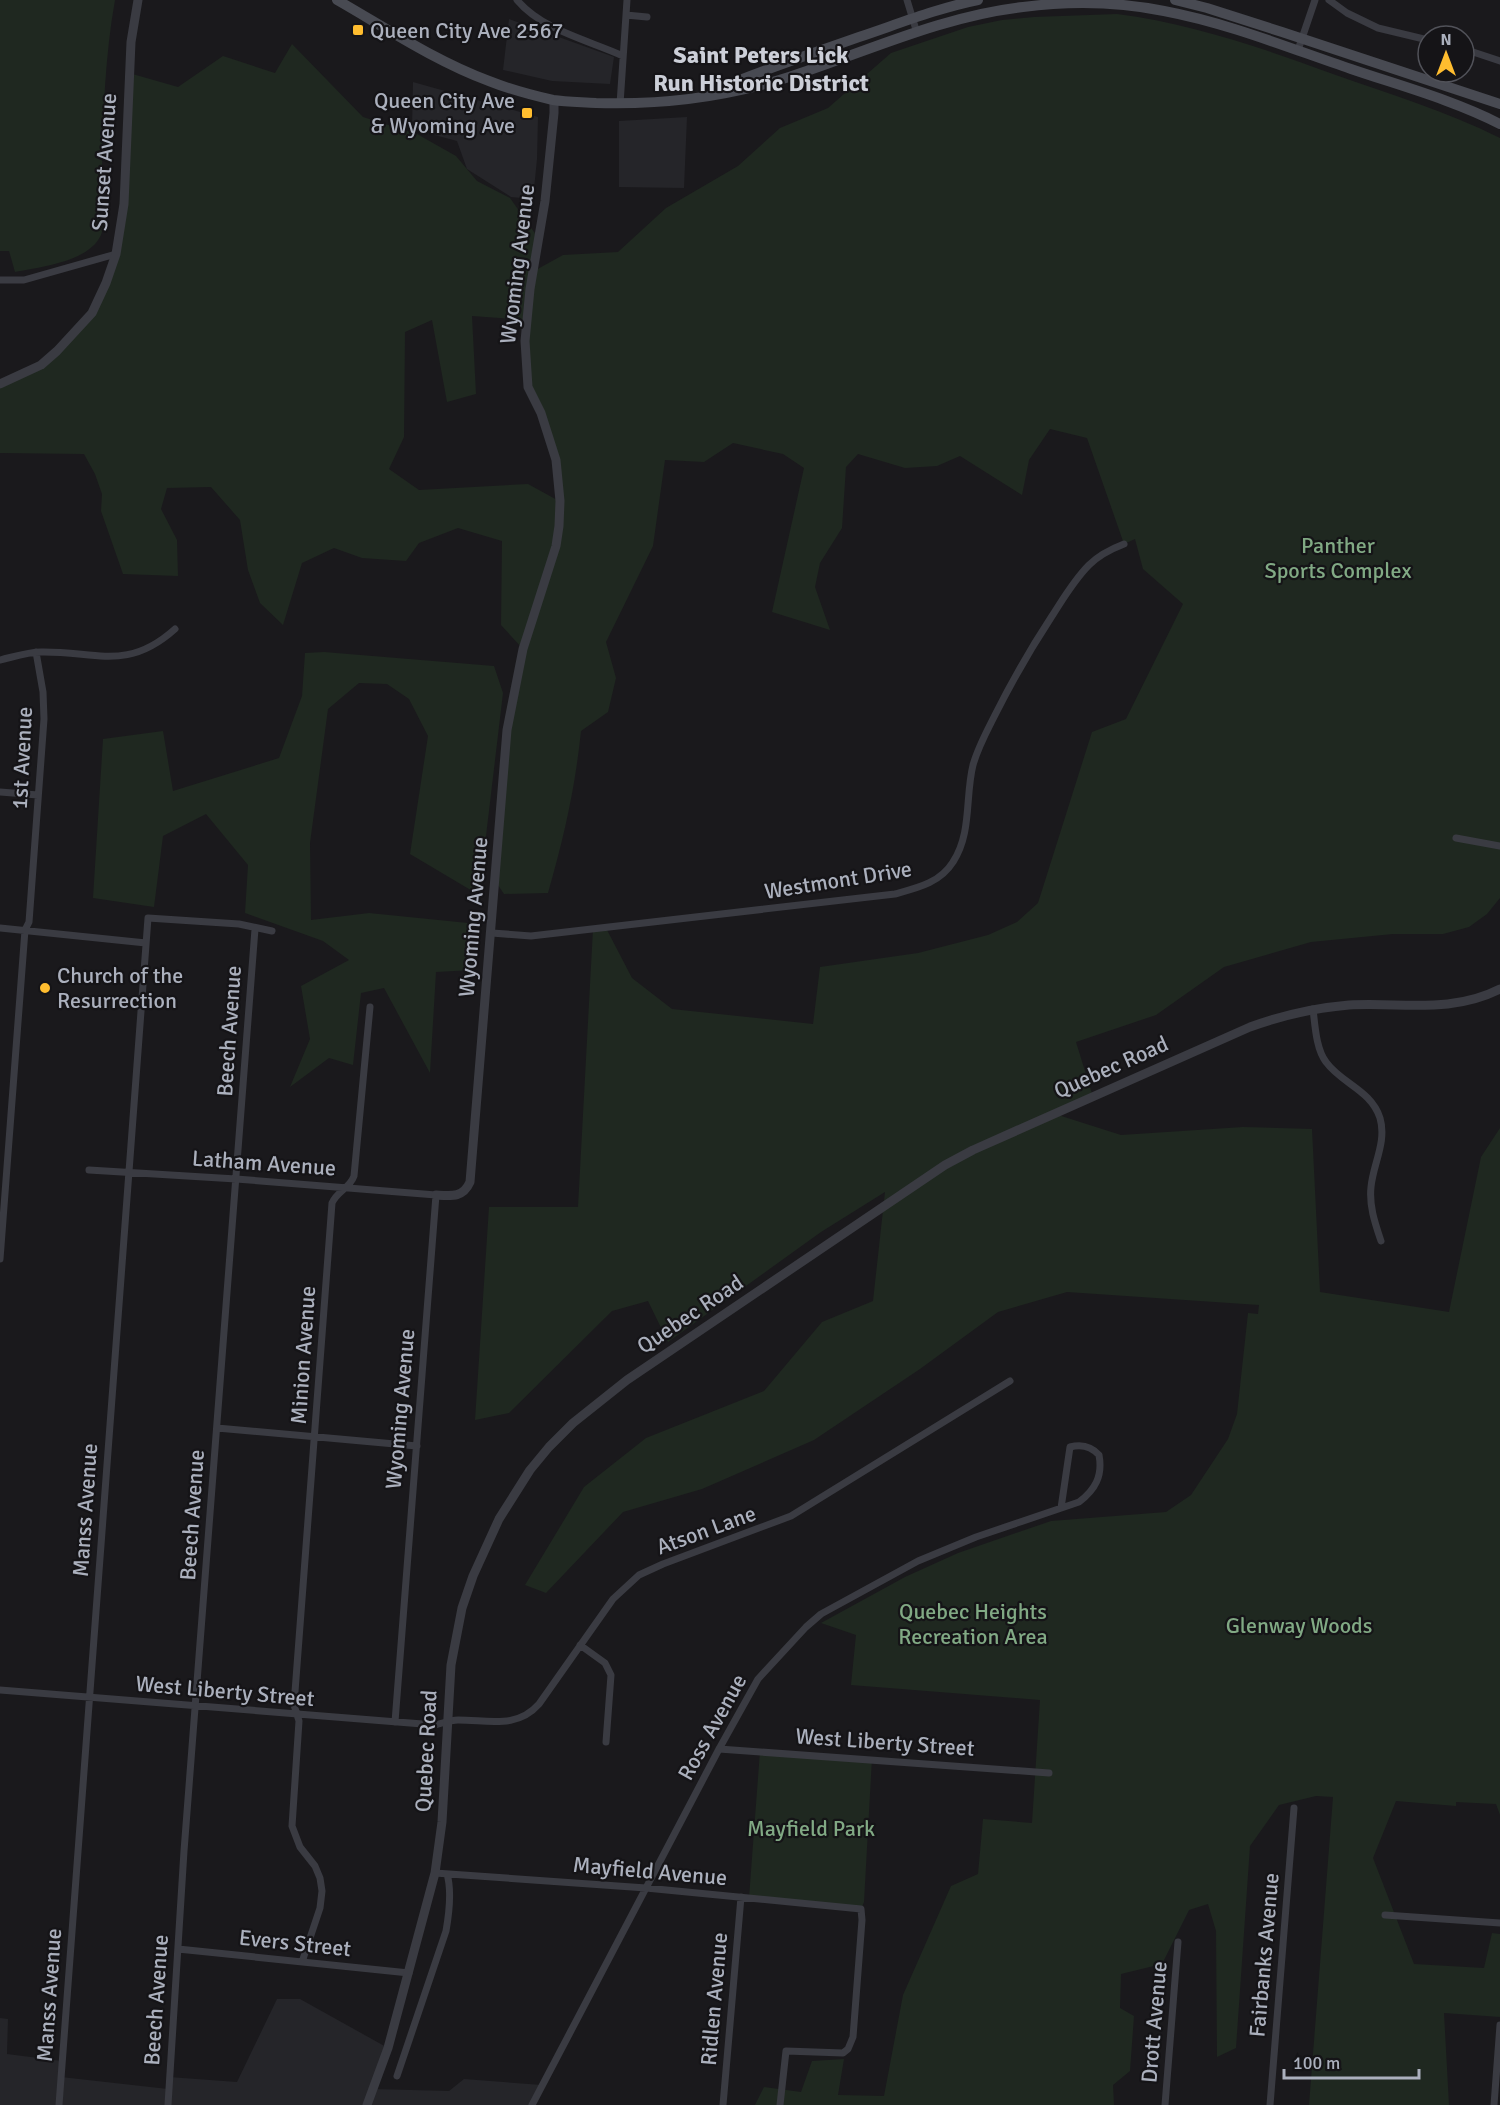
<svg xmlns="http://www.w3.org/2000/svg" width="1500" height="2105" font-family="Signika,sans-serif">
	<rect width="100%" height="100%" fill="#1a191c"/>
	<path fill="#252529" d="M509,19L614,57L610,84L552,81L503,70Z
		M413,82L538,117L537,159L533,199L511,197L467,169L457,141L412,129Z
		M687,117L684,188L619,187V121Z
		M277,1999H300L388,2048L373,2089L449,2091L464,2079L542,2085L532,2105H0V2018L8,2019L7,2054L62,2061L61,2077L168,2089L169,2077L237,2082Z"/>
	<path fill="#1f2820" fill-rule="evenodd" d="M0,0H115C105,56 103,114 102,170C101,188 108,218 101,235C89,262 40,267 15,272L9,251H0Z
		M1117,14C1190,23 1265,49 1333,74C1390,94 1446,111 1500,138V898L1487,914L1469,927L1443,934H1393L1311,942L1224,967L1156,1015L1076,1042L1093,1097L1055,1114L1121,1135L1243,1127L1312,1129L1320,1292L1449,1312L1481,1157L1500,1128V1815L1496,1804L1456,1802V1806L1396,1801L1373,1858L1414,1964L1484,1968L1492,1933L1500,1934V2017L1444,2013L1449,2105H1309L1333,1797L1316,1796L1279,1805L1250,1846L1236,2048L1217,2057L1216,1931L1208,1904L1189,1910L1162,1964L1121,1974L1120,2008L1134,2016L1130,2071L1113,2085L1114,2105H755L764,2087L801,2092L812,2061L844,2059L838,2095L884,2096L903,1995L951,1886L978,1874L983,1819L1032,1823L1040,1700L851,1685L856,1635L821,1623L905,1577L958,1553L1051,1521L1166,1512L1191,1495L1228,1439L1237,1414L1248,1313L1258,1314L1259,1305L1067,1292L998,1312L920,1369L814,1440L702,1489L623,1512L546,1593L525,1585L584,1487L646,1438L764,1391L822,1322L873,1301L885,1192L821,1232L668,1342L648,1301L612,1311L509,1413L475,1420L489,1207H578L593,929L606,928L632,978L672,1009L813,1024L820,967L918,953L988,935L1017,922L1038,903L1092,732L1126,719L1183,604L1143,569L1135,539L1124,544L1087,438L1050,429L1029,460L1022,495L960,456L937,466L905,468L858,454L846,467L842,528L820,563L815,587L830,630L772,612L804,468L783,454L733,443L704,462L665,460L653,546L606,642L616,678L608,712L581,731C575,789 564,837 548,893L504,894L496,882L507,730L523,649L501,625L502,541L458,528L419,543L406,561L362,558L334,548L302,563L283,625L260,603L248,570L240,520L211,487L167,488L161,509L177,540L178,576L123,574L101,511L102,494L95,474L84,454L0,453V384L41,365L92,313L116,254L129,73L178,87L223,56L275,73L292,44L363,117L417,134L456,156L477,181L510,198L539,239L534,271L563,255L618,252L666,208L738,166L780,128L828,108L891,53L968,27L1002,20L1034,17ZM472,316L526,320L532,396L559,481V501L528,484L419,490L389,469L404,437L405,332L432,320L447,402L476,394Z
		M324,652L494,666L503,693L479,895L410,854L428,736L409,699L387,684L359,683L328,709L310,843L311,920L369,913L478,924L473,970L436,972L430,1073L384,988L361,993L353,1065L329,1058L290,1087L310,1039L301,986L349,960L323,941L245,913L248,865L206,814L163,836L154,907L93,898L103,739L163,731L173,791L279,758L302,696L305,653Z
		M760,1751L872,1758L864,1902L861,1909L749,1898Z"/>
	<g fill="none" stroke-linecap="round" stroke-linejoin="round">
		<path stroke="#3a3b42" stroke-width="7" d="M517,0C542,30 588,40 623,56
			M907,0L917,33
			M1329,0L1347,13L1378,28L1428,40
			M626,15L647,17
			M1464,49L1500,61
			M1298,50L1315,0
			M620,104L627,0
			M0,280H24L116,254
			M0,660C13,657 28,652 41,652C96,651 127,672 175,629
			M0,792L38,795
			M1456,838L1500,846
			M0,928L146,943
			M492,933L531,936L895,894C917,888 940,883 953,862C972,833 965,797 973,765C978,747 987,731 995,715C1012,681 1031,648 1052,616C1063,599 1074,580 1089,565C1099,555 1111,549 1124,544
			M1313,1009C1315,1025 1316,1049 1326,1062C1342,1084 1371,1090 1380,1118C1387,1142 1373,1164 1371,1187C1369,1206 1375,1223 1381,1241
			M89,1170L236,1179L436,1195L395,1722
			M0,1259L25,930L29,922L44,719L43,692L36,652
			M217,1428L417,1446
			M580,1645L605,1663L611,1675L606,1742
			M0,1690L435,1725C443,1723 451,1720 458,1720C489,1720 517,1729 539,1704L613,1599L639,1575L663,1564L791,1516L1010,1381
			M719,1749L1049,1773
			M435,1873L646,1888L861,1909L862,1920L853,2037L848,2049L843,2053L786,2051L780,2105
			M1385,1915L1500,1923
			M178,1949L409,1973
			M302,1962L320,1908L322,1891L320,1878L315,1866L300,1847L292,1826L299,1721L294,1705L332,1203C337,1191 350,1188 354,1176L370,1007
			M397,2076L446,1931C449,1914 452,1891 447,1874
			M59,2105L148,918L239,924L272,931
			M168,2105L184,1851L255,929
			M532,2105L719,1749L758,1679L806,1627L821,1614L918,1561L976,1537L1079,1502C1095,1490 1103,1476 1099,1455C1091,1446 1081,1444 1070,1447L1061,1508
			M723,2105L741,1897
			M1165,2105L1178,1942
			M1270,2105L1294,1808
			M1494,2105L1500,2025"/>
		<path stroke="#3a3b42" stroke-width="9" d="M0,384L41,365L57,351L92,313L106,283L116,254L124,204L131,42L138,0
			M436,1195C451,1196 463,1198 470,1182L507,730L523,649L556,546L559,526L560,501L556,460L541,413L528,387L525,341L530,289L545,201L554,113V100
			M367,2105L388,2048L435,1873L442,1822L451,1665L462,1608L473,1576L499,1519L530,1470L549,1447L573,1423L627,1380L945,1165L973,1150L1250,1027C1283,1015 1314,1008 1349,1005C1402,1002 1451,1014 1500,989"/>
		<path stroke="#484a52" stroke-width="10" d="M337,0C386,28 435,61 489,81C509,89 531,95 553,100C567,102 582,102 596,103C661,105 727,97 789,77C866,52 942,16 1023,7C1069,1 1119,2 1164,11C1228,23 1289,48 1351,69C1401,86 1453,100 1500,124
			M1175,0L1207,8L1282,32L1500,104
			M715,90C762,70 811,54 859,37C898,24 938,8 978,0"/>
	</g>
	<g fill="#ffbd2f" stroke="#151417" stroke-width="2">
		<rect x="352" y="24" width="12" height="12" rx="3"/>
		<rect x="521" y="107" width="12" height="12" rx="3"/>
		<circle cx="45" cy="988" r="6"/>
	</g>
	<g text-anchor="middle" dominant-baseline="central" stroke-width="4.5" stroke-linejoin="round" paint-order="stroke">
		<g font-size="22" fill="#abb0bd" stroke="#151417" text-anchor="start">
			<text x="370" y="30">Queen City Ave 2567</text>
			<text x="515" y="100" text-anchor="end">Queen City Ave<tspan x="515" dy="25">&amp; Wyoming Ave</tspan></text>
			<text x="57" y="975">Church of the<tspan x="57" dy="25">Resurrection</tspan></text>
		</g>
		<g font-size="22" fill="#abb0bd" stroke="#151417">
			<text transform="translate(104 162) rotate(-86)">Sunset Avenue</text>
			<text transform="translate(517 264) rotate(-83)">Wyoming Avenue</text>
			<text transform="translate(22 758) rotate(-87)">1st Avenue</text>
			<text transform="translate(838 880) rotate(-9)">Westmont Drive</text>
			<text transform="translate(473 917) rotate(-85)">Wyoming Avenue</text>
			<text transform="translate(229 1031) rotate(-86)">Beech Avenue</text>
			<text transform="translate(1111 1067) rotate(-24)">Quebec Road</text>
			<text transform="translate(264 1163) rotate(4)">Latham Avenue</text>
			<text transform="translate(690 1314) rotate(-34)">Quebec Road</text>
			<text transform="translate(303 1355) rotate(-86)">Minion Avenue</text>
			<text transform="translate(400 1409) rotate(-85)">Wyoming Avenue</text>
			<text transform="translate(85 1510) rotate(-86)">Manss Avenue</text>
			<text transform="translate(192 1515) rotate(-86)">Beech Avenue</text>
			<text transform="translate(706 1530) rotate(-20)">Atson Lane</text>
			<text transform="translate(225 1691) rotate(5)">West Liberty Street</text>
			<text transform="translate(712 1727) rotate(-61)">Ross Avenue</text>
			<text transform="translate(885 1742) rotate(4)">West Liberty Street</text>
			<text transform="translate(426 1751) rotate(-87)">Quebec Road</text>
			<text transform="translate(650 1871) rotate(5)">Mayfield Avenue</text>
			<text transform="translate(295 1943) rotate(6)">Evers Street</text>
			<text transform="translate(1264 1955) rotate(-85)">Fairbanks Avenue</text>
			<text transform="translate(49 1995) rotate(-86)">Manss Avenue</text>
			<text transform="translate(714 1999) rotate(-85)">Ridlen Avenue</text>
			<text transform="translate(156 2000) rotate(-86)">Beech Avenue</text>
			<text transform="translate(1154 2022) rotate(-85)">Drott Avenue</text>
		</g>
		<g font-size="22" fill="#81a984" stroke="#151417">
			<text x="1338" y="545">Panther<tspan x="1338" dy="25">Sports Complex</tspan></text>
			<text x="973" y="1611">Quebec Heights<tspan x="973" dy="25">Recreation Area</tspan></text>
			<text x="1299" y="1625">Glenway Woods</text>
			<text x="811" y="1828">Mayfield Park</text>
		</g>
		<g font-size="24" font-weight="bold" fill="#cccfd8" stroke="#151417">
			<text x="761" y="55">Saint Peters Lick<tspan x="761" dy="28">Run Historic District</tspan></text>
		</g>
	</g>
	<g transform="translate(1446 54)"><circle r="28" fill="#151417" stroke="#515259" stroke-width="1.5"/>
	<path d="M0-4.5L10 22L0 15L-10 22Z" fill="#ffbd2f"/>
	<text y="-9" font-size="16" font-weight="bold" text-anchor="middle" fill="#abb0bd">N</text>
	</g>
	<path d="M1284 2069v9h135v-9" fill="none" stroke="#abb0bd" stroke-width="3"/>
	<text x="1293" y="2069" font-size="18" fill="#abb0bd" stroke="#151417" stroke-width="4.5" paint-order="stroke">100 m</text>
</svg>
